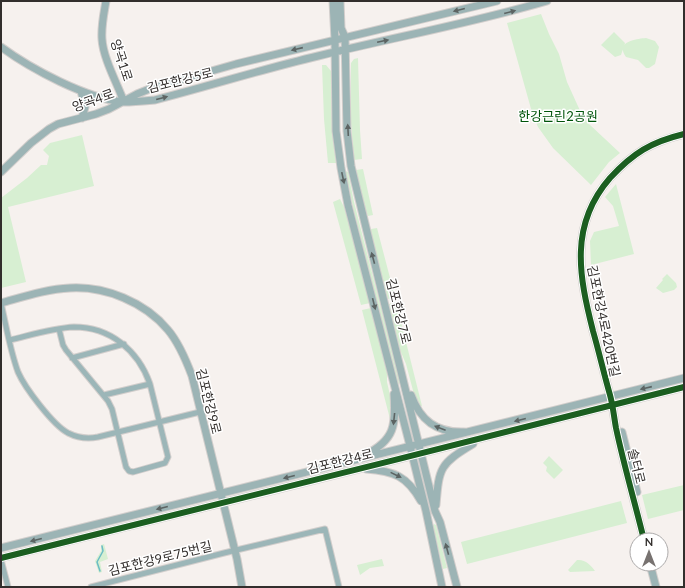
<svg xmlns="http://www.w3.org/2000/svg" width="685" height="588" font-family="Lato,'Noto Sans KR',sans-serif">
	<rect width="100%" height="100%" fill="#f6f1ee"/>
	<path fill="#d7efd2" d="M541,14L549,34L559,54L567,82L582,115L589,124L620,153L609,162L591,185L553,148L538,127L533,116L507,23Z
		M614,32L625,43L621,55L615,57L601,45Z
		M646,38L655,41L659,47L655,64L649,68H646L638,60L626,57C615,42 635,39 646,38Z
		M358,58L360,130L362,159L354,160L351,123V63L354,59Z
		M322,65H326L331,71L332,131L336,163H328L324,119Z
		M82,135L94,186L8,207L26,282L1,288V198L27,178L41,165H47L49,156L43,150L50,143Z
		M363,169L373,215L368,216L362,201L356,170Z
		M345,171L348,172L354,202L400,382L399,384L397,383L354,211Z
		M616,184L634,254L591,265L590,241L594,232L619,226L613,206L605,197Z
		M340,199L344,207L348,221L370,303L361,305L333,202Z
		M377,228L395,297L388,299L371,238V229Z
		M667,274L676,283L677,287L674,290L663,293L656,288L663,280L662,279Z
		M396,302L422,406L418,407L415,398L406,364L400,350L389,304Z
		M371,308L387,373V382L392,404L391,419H390L362,310Z
		M549,456L563,470L554,479L546,471L547,467L543,463Z
		M684,485V510L648,519L642,495Z
		M621,501L627,523L467,564L461,542Z
		M434,524L436,525L447,568L443,569L433,526Z
		M104,544L108,559L100,562L102,572L99,573L95,561L101,551V545Z
		M382,559L384,566L370,568L360,575L357,565Z
		M577,560C585,559 591,565 595,571L570,572L568,570Z"/>
	<g fill="none" stroke-linecap="round" stroke-linejoin="round">
		<path stroke="#6bbcc5" stroke-width="1.5" d="M100,571L97,562L103,551L102,546"/>
		<g stroke="#d2cecc" stroke-width="7">
			<path id="street" d="M1,303C6,325 10,350 18,372C25,388 53,425 68,433C78,438 88,439 98,437L200,412
				M10,340C31,335 53,328 74,327C110,327 138,350 150,384L168,457L165,463L133,472L129,471L126,467L112,409L108,401L66,350L63,345L59,329
				M72,358L124,344
				M104,395L150,384
				M1,560L8,587
				M91,587L224,553L325,529L339,587"/>
		</g>
		<g stroke="#d2cecc" stroke-width="9">
			<path id="secondary" d="M106,1C104,13 101,26 102,39C103,58 117,83 124,102
				M333,1L335,40L336,131L341,168L348,205L408,438L426,511L442,587
				M340,1L341,28L345,37L347,131L351,166L435,511L440,522L457,587
				M1,47C31,69 87,99 124,102C134,102 144,101 155,100C209,86 263,69 318,56C395,37 472,23 547,1
				M81,91L85,107L82,118
				M1,172L31,143L49,129L58,124L96,114L109,109L137,94L152,88L236,64L497,1
				M1,303C23,297 47,289 70,288C105,286 145,302 168,330C179,343 186,360 192,376L237,559L242,587
				M411,395C420,420 436,433 464,432
				M622,432L637,492
				M365,455C395,440 396,425 394,394
				M366,469C394,471 407,476 421,501
				M436,505C439,467 440,464 473,444
				M644,540C635,503 624,466 616,428C614,417 613,406 610,395C604,374 599,352 593,331C579,276 569,225 610,178C633,153 651,142 684,134
				M1,548L684,378
				M1,558C228,500 457,446 684,387
				M650,564L656,587"/>
		</g>
		<use href="#street" stroke="#9cb6b8" stroke-width="5"/>
		<use href="#secondary" stroke="#9cb4b5" stroke-width="7"/>
		<g stroke="#fff" stroke-width="8">
			<path id="cycleway" d="M644,540C635,503 624,466 616,428C614,417 613,406 610,395C604,374 599,352 593,331C579,276 569,225 610,178C633,153 651,142 684,134
				M1,558C228,500 457,446 684,387"/>
		</g>
		<use href="#cycleway" stroke="#1b5e20" stroke-width="6"/>
	</g>
	<defs><path id="oneway-solid" d="M-6-.8H1V-3.2L6.5 0L1 3.2V.8H-6Z"/></defs>
	<g fill="#5c6463">
		<use href="#oneway-solid" transform="translate(459 10) rotate(166)"/>
		<use href="#oneway-solid" transform="translate(510 12) rotate(-15)"/>
		<use href="#oneway-solid" transform="translate(383 41) rotate(-12)"/>
		<use href="#oneway-solid" transform="translate(297 49) rotate(167)"/>
		<use href="#oneway-solid" transform="translate(162 98) rotate(-15)"/>
		<use href="#oneway-solid" transform="translate(348 130) rotate(-93)"/>
		<use href="#oneway-solid" transform="translate(343 178) rotate(78)"/>
		<use href="#oneway-solid" transform="translate(373 258) rotate(-105)"/>
		<use href="#oneway-solid" transform="translate(374 304) rotate(76)"/>
		<use href="#oneway-solid" transform="translate(646 388) rotate(167)"/>
		<use href="#oneway-solid" transform="translate(394 419) rotate(96)"/>
		<use href="#oneway-solid" transform="translate(520 420) rotate(166)"/>
		<use href="#oneway-solid" transform="translate(440 428) rotate(-159)"/>
		<use href="#oneway-solid" transform="translate(396 475) rotate(26)"/>
		<use href="#oneway-solid" transform="translate(289 477) rotate(166)"/>
		<use href="#oneway-solid" transform="translate(162 508) rotate(166)"/>
		<use href="#oneway-solid" transform="translate(36 540) rotate(166)"/>
		<use href="#oneway-solid" transform="translate(447 549) rotate(-105)"/>
	</g>
	<g text-anchor="middle" dominant-baseline="central" stroke-width="3" stroke-linejoin="round" paint-order="stroke">
		<g font-size="13" fill="#322e2c" stroke="#fff">
			<text transform="translate(122 60) rotate(72)">양곡1로</text>
			<text transform="translate(180 80) rotate(-14)">김포한강5로</text>
			<text transform="translate(93 100) rotate(-20)">양곡4로</text>
			<text transform="translate(399 311) rotate(76)">김포한강7로</text>
			<text transform="translate(604 321) rotate(78)">김포한강4로420번길</text>
			<text transform="translate(209 401) rotate(76)">김포한강9로</text>
			<text transform="translate(340 461) rotate(-14)">김포한강4로</text>
			<text transform="translate(637 466) rotate(76)">솔터로</text>
			<text transform="translate(160 558) rotate(-14)">김포한강9로75번길</text>
		</g>
		<g font-size="13" fill="#00540a" stroke="#fff">
			<text x="558" y="116">한강근린2공원</text>
		</g>
	</g>
	<rect width="685" height="588" fill="none" stroke="#322e2c" stroke-width="4"/>
	<g transform="translate(649 552)"><circle r="19" fill="#ffffff" stroke="#adabab"/>
	<path d="M0-3L7 15L0 10L-7 15Z" fill="#777270"/>
	<text y="-6" font-size="11" font-weight="bold" text-anchor="middle" fill="#322e2c">N</text>
	</g>
</svg>
